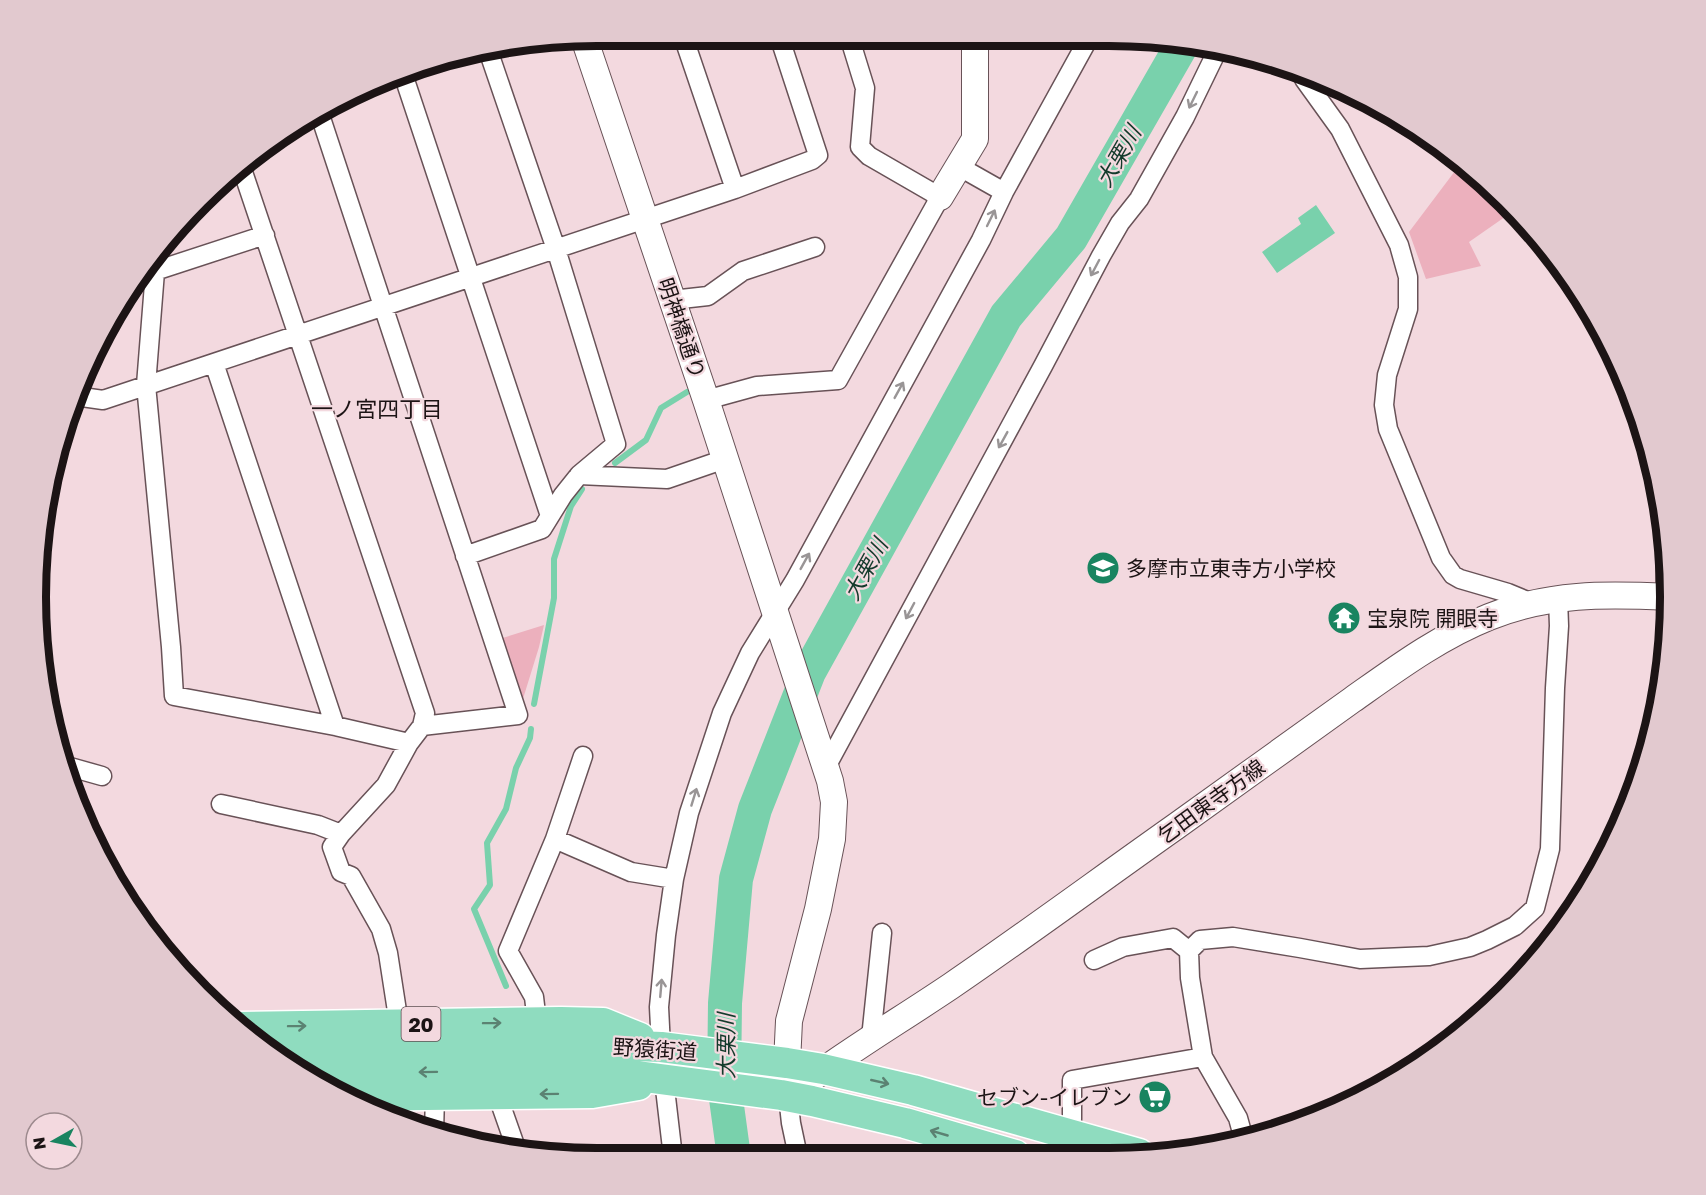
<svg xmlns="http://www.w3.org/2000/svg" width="1706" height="1195" font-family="'Golos Text','Noto Sans JP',sans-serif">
	<rect width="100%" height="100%" fill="#f3d9df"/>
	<path fill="#ecb0bd" d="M1458,167L1512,212L1469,242L1481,266L1426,279L1409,232Z
		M544,625L539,647L518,715L493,641Z"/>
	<path fill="#79d1ac" d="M1316,205L1335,233L1277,273L1262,252L1301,224L1298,218Z"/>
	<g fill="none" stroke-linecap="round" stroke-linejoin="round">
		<path stroke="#79d1ac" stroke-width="6" d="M615,463L646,440L661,408L687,392
			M534,704L554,598V559L571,506L582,489
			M506,986L474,909L490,885L487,843L506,809L516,768L530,738L531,729"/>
		<path stroke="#79d1ac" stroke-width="34" d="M734,1157L724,1084L725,1003L736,879L755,809L809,672L1006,316L1071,238L1183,43"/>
		<g stroke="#685257" stroke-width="21">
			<path id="street" d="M683,36L735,189
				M488,50L556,249L616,444L579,475
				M404,77L550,516
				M1304,79L1340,129L1399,245L1408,277V309L1387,375L1384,405L1388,429L1441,558L1453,575L1460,579L1508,593L1532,603
				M320,115L518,715L422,726L409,743L386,785L341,834L332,847L341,872L351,876L381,929L388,953L399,1024
				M958,166L1004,192
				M242,169L425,713L422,726
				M156,259L146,385L171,647L174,696L335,726L409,743
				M155,271L265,235
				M672,300L708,296L743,271L815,247
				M214,363L335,726
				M75,396L103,400L735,189L812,160L818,155L779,36
				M706,400L757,386L838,380L940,197L869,156L860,147L865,88L849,36
				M1665,526L1666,597
				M465,556L542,529L563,495L579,475L667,479L725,459
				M583,756L555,839L631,872L674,879
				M70,767L102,776
				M826,767L1043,366L1101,256L1120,223L1139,199L1185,117L1219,47
				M221,804L318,825L341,834
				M1094,960L1123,947L1173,938L1189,951
				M537,1022L534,997L508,951L555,839
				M871,1038L882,933
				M661,1047L659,1007L666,935L674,879L689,813L722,713L750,653L795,580L981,240L1004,192L1090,36
				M664,1080L673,1157
				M497,1094L517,1151
				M788,1096L791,1123L798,1156
				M434,1133L435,1095
				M1069,1134L1072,1119V1080L1203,1057
				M1243,1136L1238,1118L1203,1057L1190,978L1189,951L1200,940L1233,937L1300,948L1360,959L1429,956L1470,947L1487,940L1515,926L1535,908L1550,849L1555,688L1559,626L1558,598"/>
		</g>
		<g stroke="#685257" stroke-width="28">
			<path id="secondary" d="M584,38L706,400L830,781L834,802L832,839L818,909L789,1021L787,1063V1081
				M940,197L975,139V36
				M788,1096C840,1056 896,1023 951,986C1027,934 1100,880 1175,827C1234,785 1293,742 1352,700C1396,669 1439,637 1489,617C1549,593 1605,594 1668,597"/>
		</g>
		<g stroke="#fff" stroke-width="33">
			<path id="primary" d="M238,1027L561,1022L603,1023L640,1038
				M266,1050L592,1044L661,1047L787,1063L823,1069L913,1090L1139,1154
				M305,1074L592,1070L781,1095L812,1101L905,1123L1015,1155
				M342,1096L592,1093L638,1085"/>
		</g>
		<use href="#street" stroke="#fff" stroke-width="18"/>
		<use href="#secondary" stroke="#fff" stroke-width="26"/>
		<use href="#primary" stroke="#8fdcbf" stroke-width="30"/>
	</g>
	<defs><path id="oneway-shaft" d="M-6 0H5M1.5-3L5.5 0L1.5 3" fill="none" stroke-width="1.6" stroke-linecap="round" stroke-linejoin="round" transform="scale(1.5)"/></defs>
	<g stroke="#999596">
		<use href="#oneway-shaft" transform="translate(1193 100) rotate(116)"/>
		<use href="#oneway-shaft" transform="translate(991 218) rotate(-64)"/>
		<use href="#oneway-shaft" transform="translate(1095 268) rotate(118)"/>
		<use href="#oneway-shaft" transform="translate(899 390) rotate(-61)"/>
		<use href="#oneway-shaft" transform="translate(1003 440) rotate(119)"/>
		<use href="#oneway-shaft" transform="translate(805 561) rotate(-61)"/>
		<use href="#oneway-shaft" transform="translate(910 611) rotate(118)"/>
		<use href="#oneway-shaft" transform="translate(694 797) rotate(-73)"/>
		<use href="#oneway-shaft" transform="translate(661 988) rotate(-85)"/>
	</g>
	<g stroke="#5b8272">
		<use href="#oneway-shaft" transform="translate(492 1023) rotate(-1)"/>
		<use href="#oneway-shaft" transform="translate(297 1026) rotate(-1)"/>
		<use href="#oneway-shaft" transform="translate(428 1072) rotate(179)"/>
		<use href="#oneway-shaft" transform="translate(880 1082) rotate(13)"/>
		<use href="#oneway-shaft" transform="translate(549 1094) rotate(179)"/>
		<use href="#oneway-shaft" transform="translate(939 1133) rotate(-164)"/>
	</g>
	<defs>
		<g id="school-disc" transform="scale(1.725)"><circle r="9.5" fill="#198460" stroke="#f3d9df"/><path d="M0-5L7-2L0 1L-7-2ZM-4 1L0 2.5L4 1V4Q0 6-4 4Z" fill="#fff"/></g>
		<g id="temple-disc" transform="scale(1.725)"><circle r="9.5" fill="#198460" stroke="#f3d9df"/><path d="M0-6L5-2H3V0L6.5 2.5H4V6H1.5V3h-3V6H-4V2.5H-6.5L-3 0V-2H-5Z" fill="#fff"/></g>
		<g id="supermarket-disc" transform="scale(1.725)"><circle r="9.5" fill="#198460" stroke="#f3d9df"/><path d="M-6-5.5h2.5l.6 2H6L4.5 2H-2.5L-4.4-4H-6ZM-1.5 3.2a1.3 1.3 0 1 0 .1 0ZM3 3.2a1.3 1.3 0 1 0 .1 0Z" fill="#fff"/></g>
	</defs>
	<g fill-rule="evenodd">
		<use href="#school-disc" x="1103" y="568"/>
		<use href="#temple-disc" x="1344" y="618"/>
		<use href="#supermarket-disc" x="1155" y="1097"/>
	</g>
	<g text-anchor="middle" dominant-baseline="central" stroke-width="4.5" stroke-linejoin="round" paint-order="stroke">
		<rect fill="#f3d9df" stroke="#5c4f52" stroke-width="1.5" x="401.5" y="1007" width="39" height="34" rx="4.5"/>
		<g font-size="20" font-weight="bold" fill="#1c1415">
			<text x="421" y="1024">20</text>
		</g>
		<g font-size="21" fill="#1c1415" stroke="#f3d9df">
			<text transform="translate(682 328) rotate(71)">明神橋通り</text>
			<text transform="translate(1211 801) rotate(-36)">乞田東寺方線</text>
			<text transform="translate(655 1049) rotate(4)">野猿街道</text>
		</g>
		<g font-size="21" fill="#1c1415" stroke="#f3d9df" text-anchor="start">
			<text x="1126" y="568">多摩市立東寺方小学校</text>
			<text x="1367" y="618">宝泉院 開眼寺</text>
			<text x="1132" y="1097" text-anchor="end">セブン-イレブン</text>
		</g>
		<g font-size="22" font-style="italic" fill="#133a2b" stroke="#f3d9df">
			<text transform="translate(1118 156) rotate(-60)">大栗川</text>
			<text transform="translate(865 569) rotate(-61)">大栗川</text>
			<text transform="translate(725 1046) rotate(-90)">大栗川</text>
		</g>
		<g font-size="22" fill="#1c1415" stroke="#f3d9df">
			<text x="377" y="408">一ノ宮四丁目</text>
		</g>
	</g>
	<path d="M0 0H1706V1195H0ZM597 46H1109A551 551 0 0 1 1660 597V597A551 551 0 0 1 1109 1148H597A551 551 0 0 1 46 597V597A551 551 0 0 1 597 46Z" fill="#e2c9cf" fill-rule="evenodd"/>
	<path fill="none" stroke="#1c1415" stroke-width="8" d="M597 46H1109A551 551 0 0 1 1660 597V597A551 551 0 0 1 1109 1148H597A551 551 0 0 1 46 597V597A551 551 0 0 1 597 46Z"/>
	<g transform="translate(54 1141) rotate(261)"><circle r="28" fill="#f3d9df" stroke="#9d8a8e" stroke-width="1.5"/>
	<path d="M0-4.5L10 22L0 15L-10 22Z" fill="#198460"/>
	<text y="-9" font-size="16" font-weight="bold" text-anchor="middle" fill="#1c1415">N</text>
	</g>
</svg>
